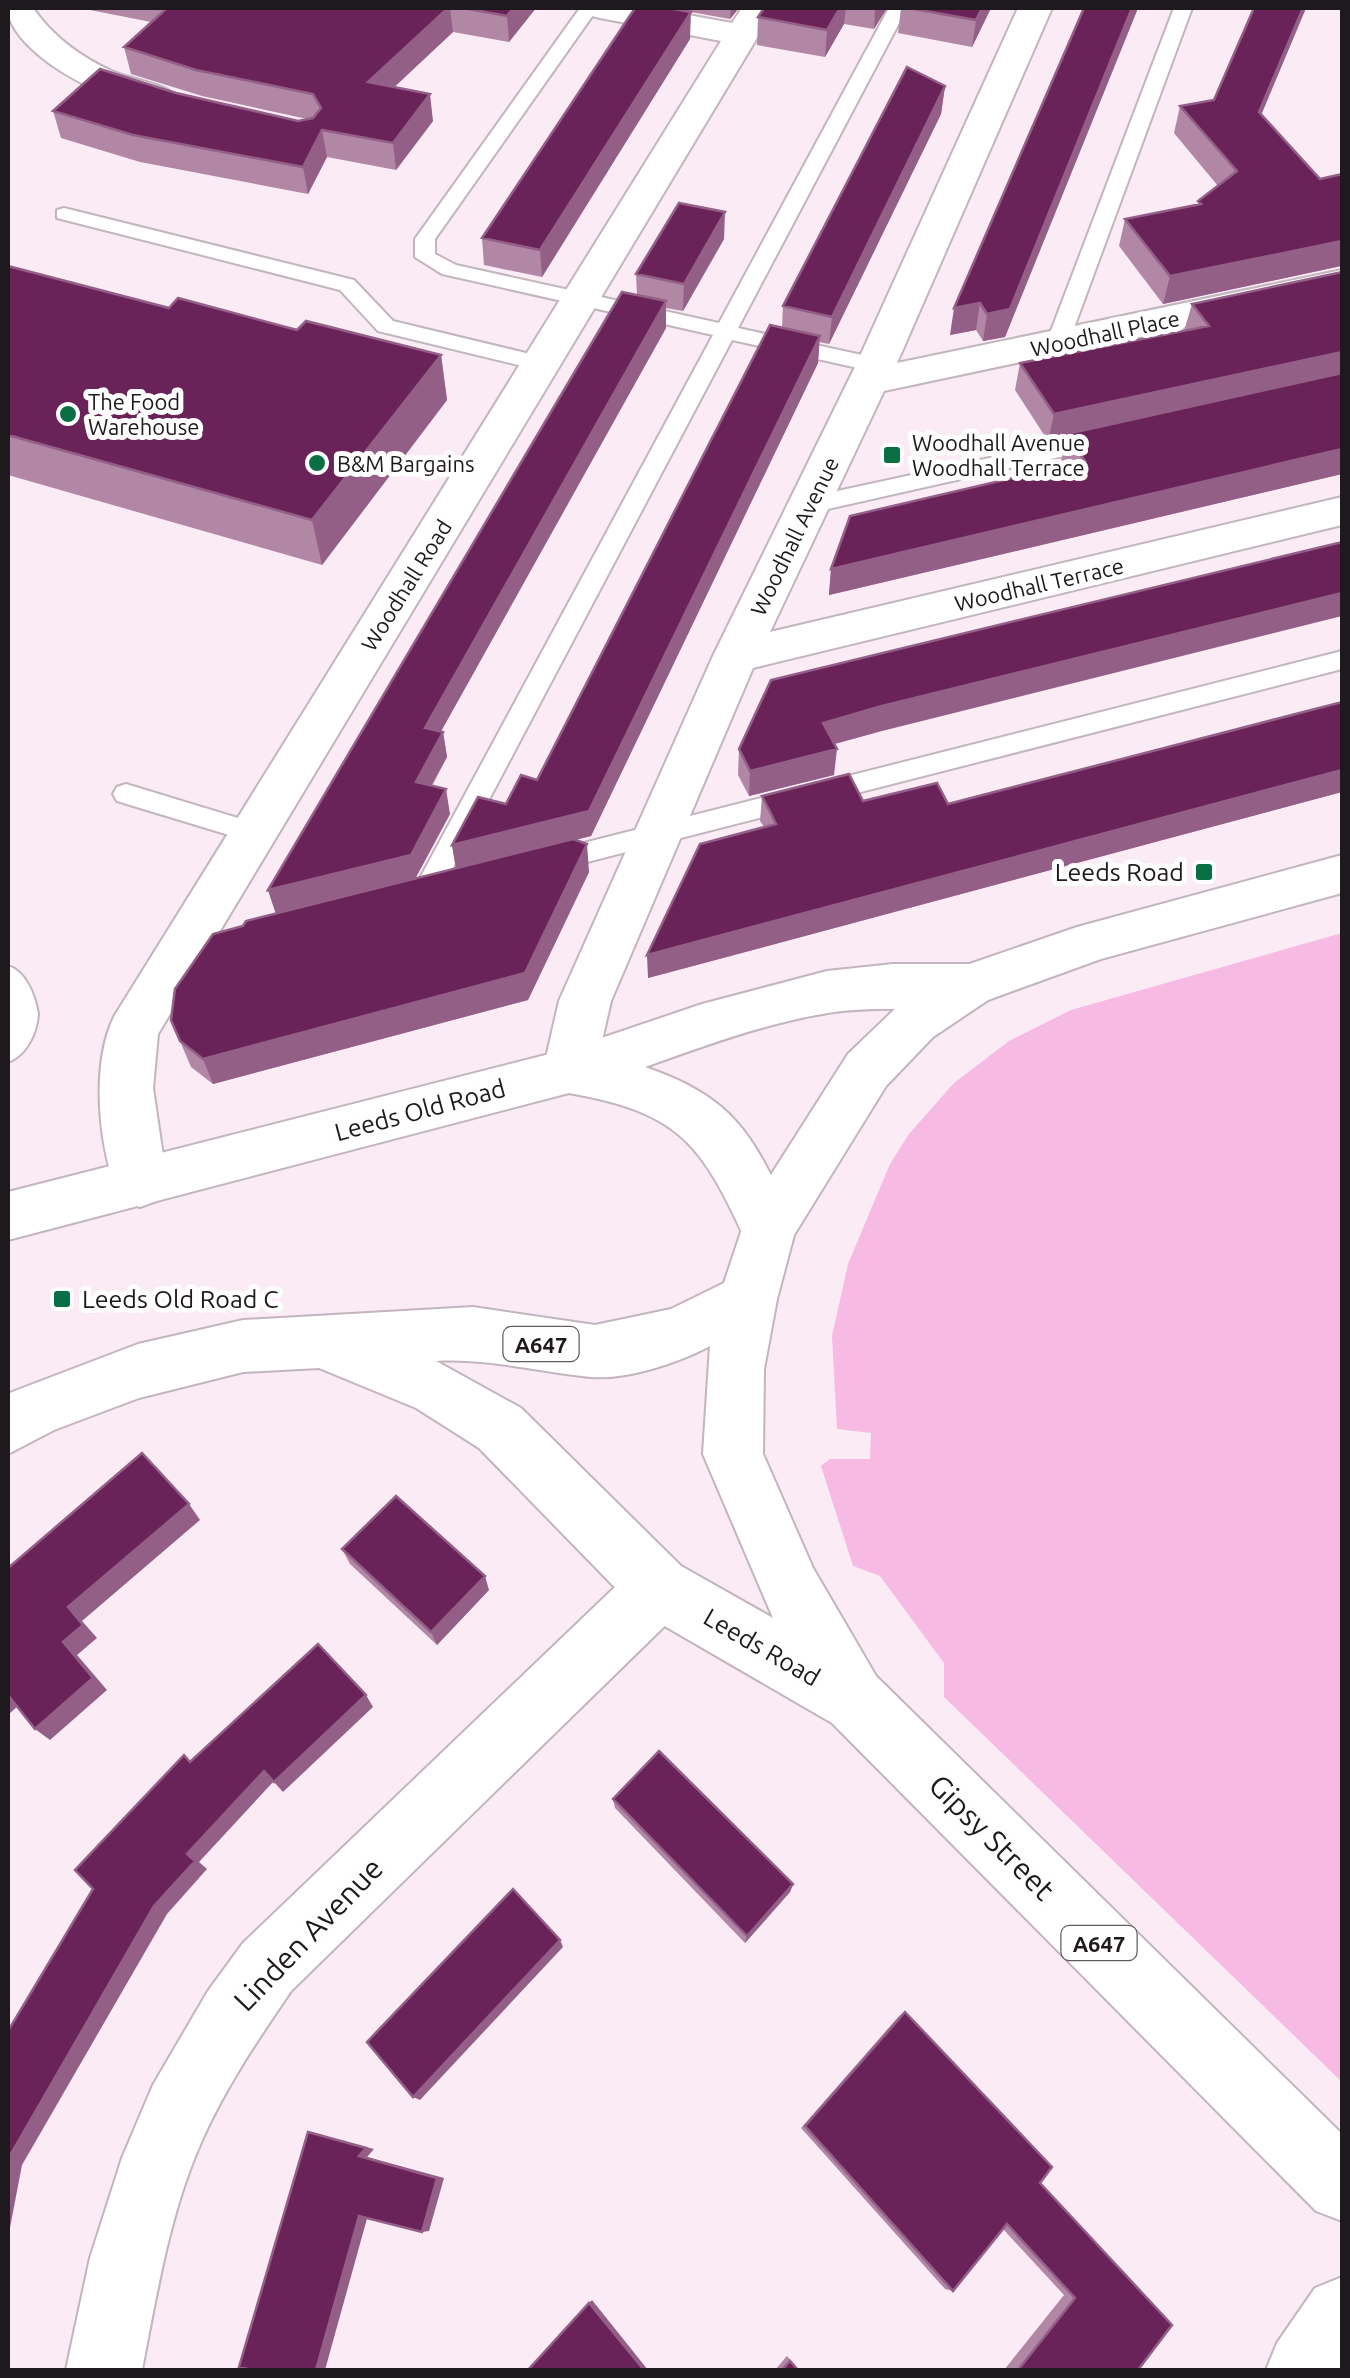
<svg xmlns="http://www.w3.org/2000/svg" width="1350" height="2378" font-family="Ubuntu,sans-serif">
	<rect width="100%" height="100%" fill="#faebf5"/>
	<path fill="#f6bae3" d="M1342,933V2082L944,1697V1663L880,1576L853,1566L821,1466L830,1459H870L871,1433L837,1429L832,1336L848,1264L890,1164L909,1134L954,1083L1009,1041L1071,1010Z"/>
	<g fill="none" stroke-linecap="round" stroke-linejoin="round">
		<g stroke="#c3b5be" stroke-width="4">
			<path id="lane" d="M580,8H598L435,239V254L456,265L719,323L889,8H907L738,328L876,358L887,365L876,372L732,340L437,898L427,902L417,898L413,891L713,335L442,274L415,257V239Z
				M1174,8H1192L1068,344L1065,349H1049L1046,344Z
				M64,208L354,280L393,321L551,359L554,364L543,371L378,331L340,290L57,218V210Z
				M1105,433L1116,440L1113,445L810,513L798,505L810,497Z
				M1342,651V669L548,872L539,869L535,862L539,855L548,852Z
				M126,784L261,825L265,832L261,839L252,842L117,801L113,794L117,787Z
				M8,966C26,972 35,995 38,1014C37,1032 27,1055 8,1062Z"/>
		</g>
		<g stroke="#c3b5be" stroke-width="4">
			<path id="street" d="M8,8H33C53,37 82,58 114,72C133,80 169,84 180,100L174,107C132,118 8,56 8,8Z
				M583,8H650L732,23L742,8H775L158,1034L153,1088L167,1183L159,1200L140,1207L121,1200C98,1152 90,1063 115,1015L721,41L600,18L588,15Z
				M1018,8H1052L897,363L1342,270V294L884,391L770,632L1342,497V525L753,668L611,1001L595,1071L588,1087L569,1093L550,1087L543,1071L559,1001L713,656L856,365Z
				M659,1557L681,1566L690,1588L681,1610L291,1991C259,2038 227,2085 203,2138C170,2211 157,2292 142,2370H66L90,2258L122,2158L153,2085L208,1991L243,1943L637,1566Z
				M1342,2277V2370H1266L1277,2343L1315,2288Z"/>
		</g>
		<g stroke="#c3b5be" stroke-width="4">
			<path id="secondary" d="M893,964H970L988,970L996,985L988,1000C943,1015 878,1004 828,1013C766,1023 704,1046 645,1067C741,1100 755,1141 796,1228L788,1245L768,1252L748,1245C702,1146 683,1113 569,1093L8,1240V1192L569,1049L702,1004L827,971Z"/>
		</g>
		<g stroke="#c3b5be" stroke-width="4">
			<path id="highway" d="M1342,855V893L1101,959L988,1000L933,1037L886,1086L794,1235L777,1299L764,1369L763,1454L813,1568L876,1676L1342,2134V2221L1316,2211L832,1723L637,1610L479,1448L416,1408L319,1368L243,1372L139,1398L54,1430L8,1454V1394L12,1392L138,1344L243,1320L473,1307L595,1325L671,1309L724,1283L748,1211L848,1054L897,1007L952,970L1077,927ZM710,1346L703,1454L773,1618L681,1566L521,1408L436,1361C489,1358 538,1372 590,1377C627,1380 678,1363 710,1346Z"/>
		</g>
		<use href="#lane" fill="#fff" fill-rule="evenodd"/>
		<use href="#street" fill="#fff" fill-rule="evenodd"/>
		<use href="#secondary" fill="#fff" fill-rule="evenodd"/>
		<use href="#highway" fill="#fff" fill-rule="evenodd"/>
	</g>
	<path fill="#b287a6" d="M80,8H536L509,42L453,32L394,87L433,121L396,170L327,157L308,194L140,162L61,138L53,111L176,93L298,121L307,119L202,96L131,74L124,47L151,22Z
		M668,8H739L730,19Z
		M764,8H887L874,29L844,24L825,57L757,45L758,17Z
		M901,8H991L972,47L898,33Z
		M1084,8H1138L1005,337L983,341L976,330L950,335Z
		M1306,8L1261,115L1320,179L1342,174V267L1341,266L1163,304L1119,246L1125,219L1198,204V201L1218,186L1174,133L1180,106L1214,100Z
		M690,39L542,277L484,265L482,238Z
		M945,86L941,114L829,344L819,342L818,363L591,836L575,840L589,872L528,1000L213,1084L191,1067L171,1020L243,926L276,914L268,890L637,295L636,274L724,239L683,311L666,308V328L441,731L443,732L447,757L432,786L450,814L415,879L456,869L452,845L537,780L782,327L783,306Z
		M8,266L169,308L441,355L447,400L322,565L8,475Z
		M1192,304L1342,474L829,595L831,569L1065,466L1061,461L1067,437L1048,441L1015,390L1020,363L1184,331Z
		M878,732L834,744V775L749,796L738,775L739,749Z
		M1342,792L648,978L764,827L760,821L762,796L948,804Z
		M342,1549L489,1590L437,1645L350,1564Z
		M613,1799L793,1884L790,1892L745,1943L615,1808Z
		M905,2012L1040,2183L1138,2370H1004L1064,2295L1003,2229L953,2291L945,2289L801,2128L899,2016Z
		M787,2356L799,2370H775Z"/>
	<path fill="#945f87" d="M448,8H450L453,32L371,109L368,82Z
		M513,8H536L509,42L507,16Z
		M731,8H739L730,19Z
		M840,8H846L844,24L825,57L827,30Z
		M875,8H887L874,29Z
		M982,8H991L972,47L976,20Z
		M1132,8H1138L1005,337L983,341L987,314Z
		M1303,8H1306L1251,139L1259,112Z
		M691,12L690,39L542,277L540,250Z
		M945,86L941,114L829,344L832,317Z
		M430,94L433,121L396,170L393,143Z
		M322,130L327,157L308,194L303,167Z
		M725,212L724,239L683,311L684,284Z
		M1342,241L1341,266L1163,304L1170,276Z
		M666,301V328L429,753L425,728Z
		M980,303L976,330L950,335L954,308Z
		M820,336L818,363L591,836L456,869L452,845L589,811Z
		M1342,352V374L1067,434V437L1048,441L1054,414Z
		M441,355L447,400L322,565L312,520Z
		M1342,449V474L829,595L831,569Z
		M1342,593V616L878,732L820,748L823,723L882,706Z
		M443,732L447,757L420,806L416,782Z
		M837,749L834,775L749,796L750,771Z
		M1342,770V792L648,978L647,955Z
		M446,789L450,814L415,879L276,914L268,890Z
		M587,844L589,872L528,1000L213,1084L203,1059Z
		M189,1504L200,1520L82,1621L97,1638L77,1655L107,1690L50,1740L35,1729L63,1642L68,1607Z
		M485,1576L489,1590L437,1645L431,1632Z
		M8,1694L20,1704L8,1715Z
		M366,1695L373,1707L283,1792L274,1782Z
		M264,1771L274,1781L199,1862L207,1869L167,1914L22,2165L8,2238V2159L154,1906L187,1854Z
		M793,1884L790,1892L745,1943L747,1936Z
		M560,1940L563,1947L420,2100L413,2097Z
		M308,2132L374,2149L367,2157L444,2178L429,2231L422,2232L359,2156Z
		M368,2215L325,2370H316L359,2216Z
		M592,2300L648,2370H644L589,2303Z"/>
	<path fill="#692358" stroke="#945f87" stroke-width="2.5" d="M167,8H448L368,82L430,94L393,143L322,130L303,167L133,135L53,111L100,69L176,93L298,121L313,118L321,108L313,94L196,70L124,47Z
		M463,8H513L507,16Z
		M635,8H668L691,12L540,250L482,238Z
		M764,8H840L827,30L758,17Z
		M908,8H982L976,20Z
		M1084,8H1132L1010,309L987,314L980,303L954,308Z
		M1254,8H1303L1259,112L1320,179L1342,174V241L1170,276L1125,219L1201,204L1198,201L1237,171L1180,106L1214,100Z
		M907,67L945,86L832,317L783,306Z
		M679,203L725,212L684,284L636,274Z
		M8,266L169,308L178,298L297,330L306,321L441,355L312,520L8,435Z
		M1342,272V352L1054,414L1020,363L1209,326L1192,304Z
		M622,292L666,301L425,728L443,732L416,782L446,789L411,855L268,890Z
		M770,325L820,336L589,811L452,845L478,797L506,804L521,775L537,780Z
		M1342,373V449L831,569L850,516L1085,461L1067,434Z
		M1342,542V593L882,706L823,723L837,749L750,771L739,749L771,680Z
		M1342,702V770L647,955L700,844L776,824L762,796L849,774L863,801L937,783L948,804Z
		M573,839L587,844L525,973L203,1059L180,1041L171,1020L175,989L213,934L243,926L246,921Z
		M142,1453L189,1504L68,1607L83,1625L63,1642L93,1678L35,1729L8,1695V1568Z
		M396,1496L485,1576L431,1632L342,1549Z
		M318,1644L366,1695L274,1782L264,1771L187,1854L195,1861L154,1906L8,2159V2031L93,1889L75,1870L184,1755L190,1762Z
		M659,1751L793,1884L747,1936L613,1799Z
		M513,1889L560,1940L413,2097L367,2042Z
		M905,2012L1052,2167L1040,2183L1172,2325L1138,2370H1018L1075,2298L1007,2224L953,2291L805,2126Z
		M308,2132L366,2148L359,2156L437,2178L422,2232L359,2216L316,2370H252L239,2367Z
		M589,2303L644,2370H528Z
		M790,2361L798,2370H782Z"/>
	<g fill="#0b6f46" stroke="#fefefe" stroke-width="4">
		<circle cx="68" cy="414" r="10"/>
		<rect x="882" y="445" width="20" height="20" rx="5"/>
		<circle cx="317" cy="463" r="10"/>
		<rect x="1194" y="862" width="20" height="20" rx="5"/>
		<rect x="52" y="1289" width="20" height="20" rx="5"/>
	</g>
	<g text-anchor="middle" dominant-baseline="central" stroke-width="10" stroke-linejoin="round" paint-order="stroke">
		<g font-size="22" fill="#1e191c" stroke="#fefefe">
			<text transform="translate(1105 333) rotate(-12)">Woodhall Place</text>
			<text transform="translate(794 536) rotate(-64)">Woodhall Avenue</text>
			<text transform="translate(1039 584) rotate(-13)">Woodhall Terrace</text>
			<text transform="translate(406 585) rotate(-58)">Woodhall Road</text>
		</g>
		<g font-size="22" fill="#1e191c" stroke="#fefefe" text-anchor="start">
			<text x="88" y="401">The Food<tspan x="88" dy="25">Warehouse</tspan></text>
			<text x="912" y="442">Woodhall Avenue<tspan x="912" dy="25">Woodhall Terrace</tspan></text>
			<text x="337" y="463">B&amp;M Bargains</text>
		</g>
		<g fill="#fefefe" stroke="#615e60" stroke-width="2.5">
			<rect x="503.5" y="1327" width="75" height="34" rx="8"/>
			<rect x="1061.5" y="1926" width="75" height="34" rx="8"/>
		</g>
		<g font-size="22" font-weight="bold" fill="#1e191c">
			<text x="541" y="1344">A647</text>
			<text x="1099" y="1943">A647</text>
		</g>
		<g font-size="25" fill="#1e191c" stroke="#fefefe" text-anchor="end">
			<text x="1184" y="872">Leeds Road</text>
			<text x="82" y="1299" text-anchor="start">Leeds Old Road C</text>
		</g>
		<g font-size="25" fill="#1e191c" stroke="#fefefe">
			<text transform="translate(420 1110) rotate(-15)">Leeds Old Road</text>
			<text transform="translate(762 1647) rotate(30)">Leeds Road</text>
		</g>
		<g font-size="30" fill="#1e191c" stroke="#fefefe">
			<text transform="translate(992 1837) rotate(45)">Gipsy Street</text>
			<text transform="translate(308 1934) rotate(-46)">Linden Avenue</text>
		</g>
	</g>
	<rect width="1350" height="2378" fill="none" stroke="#1e191c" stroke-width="20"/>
</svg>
